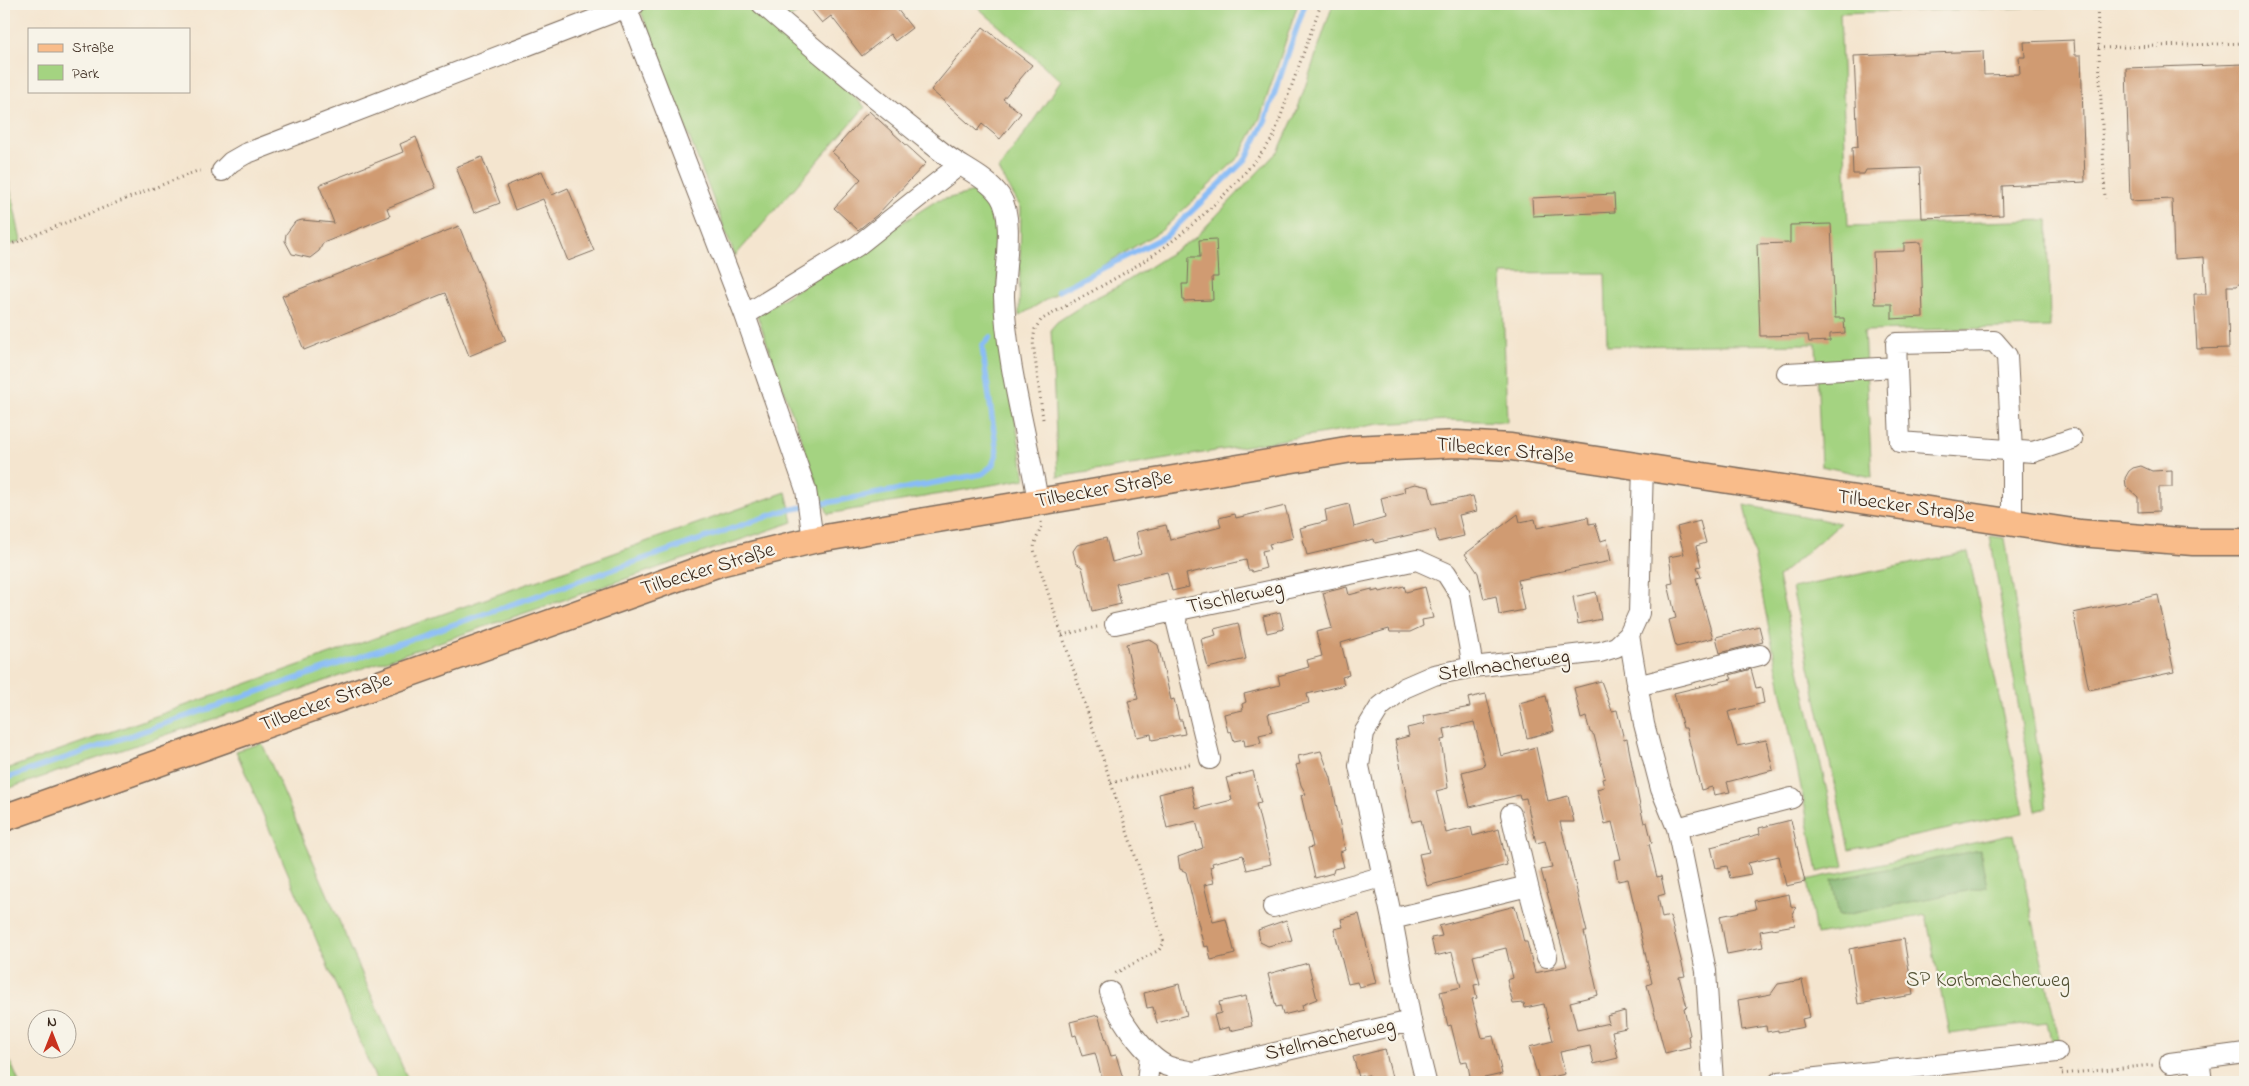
<svg xmlns="http://www.w3.org/2000/svg" width="2249" height="1086" font-family="'Indie Flower',sans-serif">
	<rect width="100%" height="100%" fill="#f7f3e8"/>
	<filter id="ink" filterUnits="userSpaceOnUse"><feTurbulence type="fractalNoise" baseFrequency=".02" numOctaves="2"/><feDisplacementMap in="SourceGraphic" scale="10" xChannelSelector="R" yChannelSelector="G"/><feConvolveMatrix kernelMatrix="1 2 1 2 8 2 1 2 1" color-interpolation-filters="sRGB"/></filter>
	<filter id="wash" filterUnits="userSpaceOnUse"><feTurbulence type="fractalNoise" baseFrequency=".0096" numOctaves="4" result="noise"/><feDisplacementMap in="SourceGraphic" scale="20" xChannelSelector="R" yChannelSelector="G"/><feGaussianBlur stdDeviation="1.12" result="paint"/><feColorMatrix in="noise" values="0 0 0 0 0 0 0 0 0 0 0 0 0 0 0 0 0 1.4 0 .05"/><feComposite in="paint" operator="in"/></filter>
	<g filter="url(#wash)">
		<rect width="100%" height="100%" fill="#f4e5cf"/>
		<path fill="#a4d381" stroke="#707e50" d="M638,4H814L777,24L865,107L735,256Z
			M974,4H1298L1260,118L1240,156L1162,230L1019,316L1021,208L999,170L1061,81Z
			M1333,4H2075V6L1840,13L1848,226L2048,220L2050,327L1864,331L1872,477L1821,466L1816,344L1607,346L1605,273L1502,274L1507,422L1448,420L1379,424L1058,477L1051,329L1057,322L1089,301L1121,285L1195,238L1279,150L1297,111Z
			M4,158L21,241L4,247Z
			M979,191H988L998,208V313L1025,479L828,514L757,315L936,201Z
			M786,492L793,522L4,790V770Z
			M1744,505L1840,523L1778,577L1844,866L1818,872Z
			M1990,536L2005,538L2047,808L2036,811Z
			M1968,552L2024,813L1849,850L1792,588Z
			M262,743L409,1082H377L236,751Z
			M2014,834L2060,1044L2052,1045L2047,1022L1949,1034L1926,915L1816,935L1807,880Z
			M4,1047L19,1082H4Z"/>
		<path fill="#83b56f" stroke="#5f7046" d="M1980,850L1987,887L1839,916L1832,880Z"/>
		<g fill="none" stroke-linecap="round" stroke-linejoin="round">
			<path stroke="#88bcf6" stroke-width="5.5" d="M1058,291L1166,236L1246,159L1265,121L1305,4
				M4,779L783,511L982,474L992,466L997,453L982,346L990,337"/>
		</g>
		<g id="blocks">
			<path fill="#d09b72" d="M806,4H893L912,28L895,41L890,34L862,56L831,16L822,23Z
				M983,27L1032,65L1003,99L1021,113L1000,139L982,124L977,131L931,90Z
				M2074,40L2075,55H2081L2085,182L2002,186L2003,215L1922,218L1920,168L1866,170L1864,174H1853L1852,148L1858,147L1854,56L1983,51L1984,75L2020,74L2019,57H2025L2024,42Z
				M2245,64V277L2237,286H2227L2229,348L2197,349L2194,294H2206L2204,257L2174,259L2172,199L2130,201L2126,68Z
				M869,111L926,163L877,215L858,230L834,208L861,179L832,152Z
				M416,137L436,188L387,208L390,216L323,243L319,251L310,258L292,254L285,241L286,234L295,222L302,220L334,223L319,185L403,152L400,144Z
				M482,157L500,203L474,213L456,167Z
				M542,171L552,195L568,188L594,251L568,261L543,199L515,210L506,186Z
				M1614,194L1615,212L1533,216L1532,198Z
				M1831,224L1835,318H1844L1845,333L1830,334V341L1809,342L1808,335L1760,336L1757,244L1790,243V225Z
				M459,226L506,341L469,356L445,293L304,350L282,296Z
				M1216,239L1218,277H1212L1213,300L1183,301L1182,284H1188L1189,257H1200L1199,240Z
				M1921,242L1923,317L1892,319V304H1875L1873,252L1904,251V243Z
				M2141,466L2152,471L2172,470V487H2159V511L2138,512V497L2126,486L2125,478L2129,471L2133,468Z
				M1415,484L1429,487L1433,504L1473,496L1477,511L1459,515L1464,536L1438,542L1435,529L1375,543L1374,539L1307,555L1300,528L1327,521L1325,510L1349,504L1354,527L1385,518L1381,498L1405,492L1404,487Z
				M1285,506L1293,538L1269,544L1271,549L1262,551L1266,568L1252,572L1251,570H1248L1246,560L1186,574L1189,587L1172,591L1167,572L1116,584L1121,604L1092,611L1082,567L1076,563L1073,551L1077,545L1106,538L1112,562L1141,554L1136,532L1166,525L1170,540L1221,527L1219,518L1235,514L1236,518Z
				M1518,514L1520,522L1535,519L1537,528L1588,517L1589,524L1595,523L1601,541L1607,539L1611,561L1518,580L1524,610L1499,615L1496,596L1484,599L1478,573L1465,554Z
				M1700,521L1706,543L1696,546L1701,566L1697,567L1701,577L1696,578L1713,638L1676,647L1669,620L1676,618L1668,584L1673,583L1669,557L1684,554L1677,527Z
				M1404,586L1406,592L1425,587L1433,618L1422,620L1423,626L1410,632H1390L1389,629L1341,643L1349,675L1342,677L1344,685L1307,694L1309,703L1268,714L1272,732L1259,735L1261,743L1245,746L1244,739L1234,741L1231,731L1228,732L1224,714L1243,710L1242,704L1246,702L1244,694L1280,685L1278,676L1309,667L1307,660L1322,656L1316,632L1332,628L1323,593L1347,587L1349,595L1372,589V592L1379,590L1380,592Z
				M1596,592L1601,619L1578,624L1573,597Z
				M2158,595L2174,672L2089,690L2073,613Z
				M1280,612L1284,629L1267,633L1263,616Z
				M1238,623L1246,659L1208,668L1201,639L1216,635L1214,629Z
				M1759,626L1763,642L1720,653L1716,637Z
				M1149,639L1158,645L1171,700L1174,699L1179,720H1182L1185,734L1152,740L1151,734L1137,737L1128,701L1138,699L1126,644Z
				M1751,669L1756,688L1761,687L1764,703L1728,712L1737,746L1766,740L1773,770L1727,782L1730,792L1714,795L1712,787L1701,790L1686,728H1683L1674,693L1732,679L1730,675Z
				M1601,681L1612,711L1617,710L1624,740L1627,739L1640,806L1644,823L1647,822L1652,843L1649,844L1657,877L1661,876L1665,894L1658,896L1662,918L1670,916L1685,976L1679,977L1687,1007L1684,1008L1690,1035L1688,1036L1690,1047L1665,1053L1647,985L1652,983L1628,879L1618,881L1614,860L1621,859L1612,822L1605,824L1597,789L1604,787L1602,779L1605,778L1594,735L1590,732L1586,717L1581,719L1574,688Z
				M1486,694L1501,756L1536,747L1548,801L1568,796L1574,822H1560L1587,932H1584L1598,995L1570,1002L1577,1030L1609,1023L1607,1016L1625,1011L1626,1028L1612,1031L1618,1058L1594,1064L1590,1046L1560,1052L1565,1074L1539,1080L1529,1047L1553,1041L1544,1004L1525,1008L1524,1003L1513,1004L1507,980L1513,978L1506,948L1473,956L1480,984L1474,985L1477,998L1472,999L1482,1038L1493,1036L1502,1074L1471,1081L1467,1061L1460,1062L1451,1025L1448,1026L1440,992L1461,987L1452,952L1435,956L1431,938L1442,936L1439,926L1515,906L1524,942H1527L1535,973L1567,966L1541,870L1552,868L1545,841L1536,843L1526,798L1520,799L1519,795L1470,807L1462,772L1485,766L1474,722L1444,729L1446,739L1441,740L1448,788L1436,791L1446,833L1471,827L1473,836L1499,829L1507,865L1427,886L1419,854L1429,852L1421,820L1412,822L1395,740L1409,736L1407,728L1425,724L1423,716L1470,707L1468,698Z
				M1546,696L1554,731L1527,738L1519,703Z
				M1321,751L1331,778L1345,850L1340,852L1344,867L1334,869L1333,873L1315,878L1308,848L1313,847L1301,795L1306,794L1301,785L1296,765L1300,764L1298,756Z
				M1253,771L1261,803L1256,804L1271,864L1247,870L1243,855L1212,863L1213,866L1210,867L1214,883L1204,885L1213,922L1226,919L1235,954L1211,960L1208,946L1204,947L1186,872L1180,869L1178,857L1203,848L1196,821L1167,828L1159,794L1191,786L1196,809L1232,800L1226,778Z
				M1791,820L1805,882L1786,886L1779,856L1748,863L1751,874L1730,878L1727,866L1716,868L1711,847L1760,834L1759,828Z
				M1789,894L1791,906L1796,908L1793,914L1795,925L1760,931L1763,947L1727,954L1720,916L1756,909L1754,901Z
				M1359,914L1376,983L1359,987L1357,982L1348,984L1334,929L1343,927L1341,919Z
				M1286,920L1292,940L1268,946L1260,942L1258,930Z
				M1904,939L1913,995L1858,1004L1849,949Z
				M1308,963L1317,999L1302,1005L1303,1010L1283,1015L1281,1006L1276,1007L1268,974Z
				M1802,980L1810,1017L1802,1019L1804,1027L1778,1032V1030L1767,1032L1766,1026L1742,1030L1738,1000L1771,994L1778,984Z
				M1179,984L1187,1015L1157,1023L1153,1007L1147,1008L1144,993Z
				M1246,996L1252,1026L1230,1031L1229,1027L1218,1030L1214,1015L1221,1013L1219,1002Z
				M1098,1015L1111,1056L1116,1055L1124,1082H1103L1095,1053L1082,1056L1076,1035L1073,1036L1070,1022Z
				M1385,1049L1393,1082H1371L1369,1075L1359,1077L1353,1057Z"/>
		</g>
	</g>
	<g filter="url(#ink)">
		<use href="#blocks" fill-opacity="0" stroke="#7c6b5c" stroke-width="1"/>
		<g fill="none" stroke-linecap="round" stroke-linejoin="round">
			<g stroke="#7c6b5c" stroke-width="22">
				<path id="minor" d="M625,4L745,315L806,490L813,540
					M762,4C821,55 881,104 943,153C960,167 987,177 1000,196C1015,219 1004,268 1004,296C1006,363 1027,435 1038,501
					M222,171L231,162L245,154L635,4
					M745,315L857,246L958,166
					M1787,373L1897,367
					M1643,466L1639,613L1629,635L1644,724L1661,789L1677,828L1706,971L1713,1082
					M2012,522V451L2007,356L1994,341L1896,343L1900,442L2033,452L2072,439
					M1115,624L1174,611
					M1637,686L1760,655
					M1210,759L1174,611L1417,560L1446,573L1460,595L1473,667
					M1677,828L1792,798
					M1528,886L1547,957
					M1273,907L1381,877
					M1392,919L1528,886L1511,814
					M1110,992C1117,1016 1144,1055 1167,1066C1175,1069 1186,1070 1194,1072L1411,1021
					M2199,1059L2202,1082
					M2170,1063L2245,1053
					M1147,1082L1150,1054
					M1426,1082L1411,1021L1392,919L1359,766L1364,733L1380,707L1404,688L1434,675L1473,667L1600,652L1616,647L1629,635
					M1779,1082L2057,1052"/>
			</g>
			<g stroke="#7c6b5c" stroke-width="29">
				<path id="major" d="M4,818L719,563L813,540L1352,449L1457,444L1511,447L2080,533L2193,542H2245"/>
			</g>
			<path stroke="#7c6b5c" stroke-width="3" stroke-dasharray="1 4" stroke-linecap="butt" d="M2097,4L2105,199
				M2098,48L2245,43
				M4,247L197,171H204
				M1043,419L1033,342L1035,329L1041,320C1077,299 1115,280 1150,257C1193,229 1243,179 1273,138L1321,4
				M1041,522C1042,531 1034,539 1034,550L1164,943L1159,950L1114,974
				M2245,592C2238,606 2242,622 2245,638
				M1062,635L1097,627
				M1111,783L1193,763
				M2061,1070V1074L2153,1065"/>
			<use href="#minor" stroke="#fff" stroke-width="20"/>
			<use href="#major" stroke="#f9bc8a" stroke-width="26"/>
		</g>
	</g>
	<g text-anchor="middle" dominant-baseline="central" stroke-width="4.5" stroke-linejoin="round" paint-order="stroke">
		<g font-size="21" fill="#3b2a1e" stroke="#f7f3e8">
			<text transform="translate(1505 451) rotate(5)">Tilbecker Straße</text>
			<text transform="translate(1104 490) rotate(-10)">Tilbecker Straße</text>
			<text transform="translate(1906 507) rotate(8)">Tilbecker Straße</text>
			<text transform="translate(708 570) rotate(-17)">Tilbecker Straße</text>
			<text transform="translate(1235 598) rotate(-12)">Tischlerweg</text>
			<text transform="translate(1504 666) rotate(-8)">Stellmacherweg</text>
			<text transform="translate(326 703) rotate(-20)">Tilbecker Straße</text>
			<text transform="translate(1330 1040) rotate(-13)">Stellmacherweg</text>
		</g>
		<g font-size="21" fill="#555437" stroke="#f7f3e8">
			<text x="1988" y="981">SP Korbmacherweg</text>
		</g>
	</g>
	<rect width="2249" height="1086" fill="none" stroke="#f7f3e8" stroke-width="20"/>
	<rect x="28" y="28" width="162" height="65" fill="#f7f3e8" stroke="#aca397"/>
	<rect x="38" y="44" width="25" height="8" fill="#f9bc8a" stroke="#aca397"/>
	<text x="72" y="52" font-size="15" fill="#3b2a1e">Straße</text>
	<rect x="38" y="65" width="25" height="15" fill="#a4d381" stroke="#aca397"/>
	<text x="72" y="78" font-size="15" fill="#3b2a1e">Park</text>
	<g transform="translate(52 1034)"><circle r="24" fill="#f7f3e8" stroke="#aca397"/>
	<path d="M0-4L9 19L0 12L-9 19Z" fill="#c8321e"/>
	<text y="-8" font-size="14" font-weight="bold" text-anchor="middle" fill="#3b2a1e">N</text>
	</g>
</svg>
